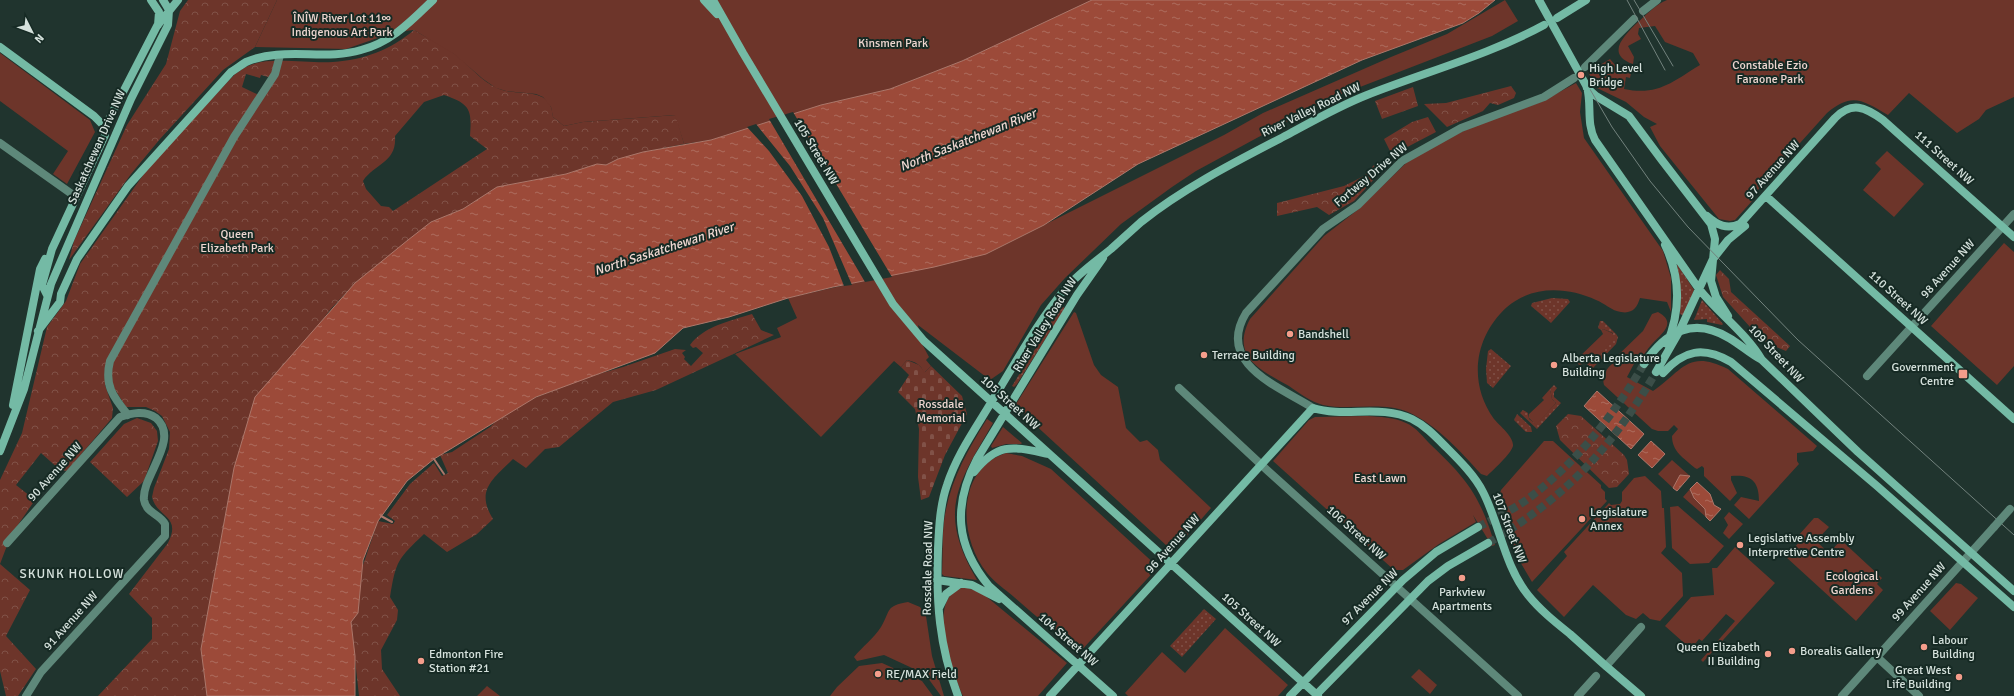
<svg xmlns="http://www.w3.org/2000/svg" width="2014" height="696" font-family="Signika,sans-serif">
	<defs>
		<pattern id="grass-dots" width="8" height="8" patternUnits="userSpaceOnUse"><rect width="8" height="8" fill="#6d352a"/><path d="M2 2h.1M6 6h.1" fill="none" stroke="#815248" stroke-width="1.8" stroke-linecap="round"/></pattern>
		<pattern id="forest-crowns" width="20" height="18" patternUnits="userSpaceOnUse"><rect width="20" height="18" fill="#6d352a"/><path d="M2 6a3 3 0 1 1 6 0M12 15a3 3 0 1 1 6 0" fill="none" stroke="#815248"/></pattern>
		<pattern id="cemetery-stones" width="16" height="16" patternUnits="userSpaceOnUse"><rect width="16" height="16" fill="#6d352a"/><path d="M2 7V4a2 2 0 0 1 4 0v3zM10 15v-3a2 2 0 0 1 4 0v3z" fill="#815248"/></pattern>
		<pattern id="water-ripples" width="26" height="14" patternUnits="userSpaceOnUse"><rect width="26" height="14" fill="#9c4a39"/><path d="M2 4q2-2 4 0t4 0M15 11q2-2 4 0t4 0" fill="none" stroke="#ad6c5e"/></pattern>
	</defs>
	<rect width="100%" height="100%" fill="#20342e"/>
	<path fill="url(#grass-dots)" d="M1677,264L1694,290L1684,316L1680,314Z
		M1552,298L1568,299L1570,302L1551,323L1531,306L1532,303Z
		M1702,300L1723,324L1722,325L1707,322V319L1694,320Z
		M1063,307L1065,308L1017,384L1014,387L1012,386L1049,327L1054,315Z
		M1600,321H1603L1616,334L1618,337L1616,344L1592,369L1586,363L1579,365L1576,361L1577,359L1580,361H1586L1613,333L1603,329L1601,330L1598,328Z
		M1491,349L1511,366L1493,388L1487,383L1486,369L1488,351Z
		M1554,385L1557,388L1554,392V397L1561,403L1537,429L1520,413L1523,410L1528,413L1529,419L1536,424L1556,403L1552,399L1550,389Z
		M1517,414L1531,427L1532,432H1526L1514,420Z
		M1204,609L1216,619L1182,657L1170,646Z"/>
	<path fill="url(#forest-crowns)" fill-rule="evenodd" d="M188,0H277L255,47L223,70L160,139L131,174L69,260L74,241L127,125L166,64L180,11Z
		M414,30C427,38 444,45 456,55C470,66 481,81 497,88C517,98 551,84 553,117L564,126L583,122L676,115L684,144L643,152L618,159L606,165L597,164L566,174L497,187L463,209L431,222L355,283L330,310L306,342L234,468L201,649L207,696H98L152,639V618L129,594L168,543C182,515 157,518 152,497L154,488L169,449L170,432L162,416L155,411L146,407H126L112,385H105L113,408L112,418L67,471L60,470L41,453L16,485L35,500L11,535L0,564L30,590L6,636L36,669L18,696H6L0,671V480L22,433L47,327L66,301L80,264L151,164L235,74C239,72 243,68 248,66C268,56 310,64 333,62C364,60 390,50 414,30ZM246,74L260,78L261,75L272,78L261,96L242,87ZM444,95C470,104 472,109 470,136L487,149L393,211L389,207L381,206L366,189L363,181C375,163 397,163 395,136L424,102Z
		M1511,86L1516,93L1514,98L1498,105L1490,103L1483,111L1447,127L1424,104L1446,103Z
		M1413,87L1418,106L1382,119L1375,101Z
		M1428,117L1436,132L1392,155L1384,139L1412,122Z
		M1374,165L1377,176L1354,201L1329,215L1317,207L1277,216V203L1344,186L1364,176Z
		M1720,270L1729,279L1731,292L1790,346L1786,351L1767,343L1751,328L1723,297L1716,275Z
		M752,314L761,330L774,335L656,390L613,402L559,447L545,449L526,468L513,459C493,479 475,490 493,519L477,534L447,552L424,534C398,559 396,560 390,597L398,610L397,620L381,650L382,669L400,696H359L351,622L358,613L362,568L378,521L393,524L395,521L387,515L410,484L434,463L442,476L448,473L440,455L452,452L490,427L499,418L527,401L588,377L623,367L675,349L686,350L682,353L685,357L684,359L691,366L703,353L696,347L693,348L690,345C704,326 730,321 752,314Z
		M1568,414L1581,416L1624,455L1627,460L1629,474L1617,487L1609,488L1560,440L1556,426Z
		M137,418L151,423L157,431L158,441L144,481L127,497L90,462L124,424Z"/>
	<path fill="url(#cemetery-stones)" d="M907,360L919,365L925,372L931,366L962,396L967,414L945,455L929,497L921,500L918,477L919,429L915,409L898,392L909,375L901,367Z"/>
	<path fill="#6d352a" d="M277,0H1093L962,61L890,89L821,105L711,140L684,144L675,115L583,122L564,126L553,117L551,107L543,97L536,94L506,91L496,88L483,79L454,54L414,30L395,32L346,49L255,47Z
		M1505,0L1518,21L1492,36L1329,99L1196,171L1172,187L1121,224L1065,278L1041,305L1003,371L990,380L918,325L921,342L929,357L926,360L931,366L924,373C921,364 915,362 907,360L901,367L894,361L821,437L735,354L781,337L777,328L797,318L788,298L990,252L1224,135L1263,113L1391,57L1447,34Z
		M1667,0H2014V97L1986,110L1979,119L1957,133L1909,93L1888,115C1862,100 1852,92 1827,113L1757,191L1750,196L1753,200L1735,220L1730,221L1719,219L1660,146L1650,127L1657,124L1644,117L1626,102L1597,88L1588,72L1610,59L1616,66L1631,73L1630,78L1626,77L1624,89C1658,96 1672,82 1700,65L1693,53L1665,42L1655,26L1639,28L1638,34L1641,39L1628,46L1634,57L1633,64C1605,54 1624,36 1637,23C1646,15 1655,5 1667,0Z
		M0,53L90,120L95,132L67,184L53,174L68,151L0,101Z
		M1576,83L1582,93L1580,112L1584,138L1663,251L1671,278V312L1667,302L1640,298C1637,308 1632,314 1621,312C1612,311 1604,303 1596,300C1568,287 1532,285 1507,307C1474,337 1468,383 1494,419C1500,426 1514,437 1513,446C1511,454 1493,470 1487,476L1481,474C1460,451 1437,425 1408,412C1382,401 1350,411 1323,405C1311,402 1299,393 1289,386C1261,370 1230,357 1250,319L1324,236L1360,208L1406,163L1432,146L1474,126L1541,102Z
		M1887,151L1924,184L1894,217L1863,190L1881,169L1875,163Z
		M2004,243L2014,252V366L1997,385L1931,326Z
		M1074,312L1076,313L1094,365L1101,375L1118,387L1126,428L1140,442L1147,440L1158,450L1160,460L1211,508L1178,546L1173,548L1167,546L1019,410L1016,404Z
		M1658,312C1678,323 1661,334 1652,344C1647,349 1644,355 1640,360H1636L1627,377L1653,391C1683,370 1688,349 1728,369L1817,446L1813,451L1797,453V461L1799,464L1749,519L1734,505L1741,497L1759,501C1759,481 1751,474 1731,476V480L1737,493L1730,501L1704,476V468L1702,466L1697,469L1695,468C1684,458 1672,452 1672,436L1678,429L1674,425L1668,431H1658L1652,429L1604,385C1601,375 1608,366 1616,361L1614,359L1643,331L1652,314Z
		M1603,329L1612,333L1613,340L1591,365L1586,361H1580L1577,359L1603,334L1601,330Z
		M1550,389L1552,399L1556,403L1536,425L1529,418V414L1544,400L1542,398Z
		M1367,416C1380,417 1394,417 1406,423C1416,427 1424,438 1431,445C1468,480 1480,496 1495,545L1492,546L1473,515L1476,522L1439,544L1403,570H1394L1273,461L1309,420L1315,417Z
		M987,419L993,423C957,485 937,512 977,580L944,576L942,574C943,556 942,538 944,521C949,483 967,451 987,419Z
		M1003,427L1022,443L1021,444H1006L992,448L991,446Z
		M1544,441H1553L1601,485V488L1605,492V499L1607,501L1532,582L1519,560L1497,503L1501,490Z
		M1006,453L1022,456L1051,469L1158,567L1079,653C1057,634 1036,616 1014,597C1006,590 994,582 987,573C970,552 962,520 969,493C974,474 987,459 1006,453Z
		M1672,460L1690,476L1680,475L1673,488L1658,474Z
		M1645,476L1661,491L1662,508H1664L1666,547L1661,553L1682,573L1683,596L1660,621L1650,619L1643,613L1636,619L1626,615L1593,585L1564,617L1537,590L1567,556L1564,552L1609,503L1611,505L1620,504L1622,501V492L1634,478Z
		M1690,489L1694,498L1705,508L1706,517L1683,497Z
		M1678,506L1724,546L1709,563L1690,564L1672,548L1670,507Z
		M1729,512L1743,524L1729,539L1723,533L1728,525L1724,518Z
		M1814,518H1818L1829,527L1816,541L1829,553L1841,540L1882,578L1877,584L1883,590L1856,621L1786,557L1801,540L1798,536Z
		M1735,547L1775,583L1703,662L1701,660L1735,621L1726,614L1702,641L1699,639L1691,649L1665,626L1691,597L1714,595L1712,568H1717Z
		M1956,583L1961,584L1978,598L1950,630L1930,611Z
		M965,587L982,593L1067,663L1038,696H963C952,671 924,595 965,587Z
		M908,602L920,607L926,616L932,656L944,696H941L925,674L884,655L857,661L854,657C862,647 874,638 881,627C891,610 885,606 908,602Z
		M1225,628L1288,685L1278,696H1128L1125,693L1162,652L1185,673Z
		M882,663L922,681L933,696H830L837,687L859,666Z
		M1419,669L1437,685L1430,694L1411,677Z
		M487,686L500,696H477Z"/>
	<path fill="url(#water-ripples)" stroke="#ad776a" d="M1092,0H1495L1479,13L1463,23L1362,60L1138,164L1044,225L986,254L934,267L833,287L788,298L729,317L683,328L655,353L536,397L434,459L407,481L378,521L363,560L358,613L351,622L355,656V696H207L201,649L234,468L255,397L355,283L408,240L431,222L463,209L497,187L566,174L597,164L606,165L618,159L643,152L711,140L821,105L890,89L962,61Z
		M1597,391L1644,434L1631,449L1584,406Z
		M1651,441L1665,454L1652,468L1638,455Z
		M1680,475L1690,476L1677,491L1673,488Z
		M1697,482L1710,494L1714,505L1721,509L1710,521L1706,517L1705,509L1694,498L1690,489Z"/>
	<path fill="#20342e" d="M793,112L892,277L865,282L769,119Z
		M756,124L790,166L823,218L852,285L844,286L829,247L802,196L769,151L747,127Z"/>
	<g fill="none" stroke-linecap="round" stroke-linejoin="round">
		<path stroke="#ad776a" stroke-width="2" d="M434,459L444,474
			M381,516L392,522"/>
		<path stroke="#3b4e48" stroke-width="8" stroke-dasharray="8 4" stroke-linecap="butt" d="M1478,527C1495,518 1513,510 1529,498C1576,463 1614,415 1644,364
			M1488,543C1564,499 1612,448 1656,372"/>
		<path stroke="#5e887a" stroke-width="8" d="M1643,11L1657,0
			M1585,67L1634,19
			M0,143L76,197
			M1867,376L2014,214
			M1179,388L1268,471L1518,696
			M1313,408C1280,387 1215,364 1246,313L1323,229L1358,205L1402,161L1461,128L1544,97L1574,78
			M128,415C113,397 104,385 110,361L234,137L275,74L280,55
			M7,543L120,417C132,413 145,410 156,418C181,439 141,477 144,500C146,513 160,514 165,524V536L41,672L26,696
			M1877,657L1919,696
			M1606,666L1641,627
			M1578,696L1596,676
			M1842,696L1994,527"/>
		<path stroke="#74baa5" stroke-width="8" d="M151,0L159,12L158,25
			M704,0L717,14
			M713,0L743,53L893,304L924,341L1318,696
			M1557,18L1586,0
			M0,47L94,116L105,127
			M1587,87C1592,105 1586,123 1595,140L1699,289C1719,314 1746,333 1762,360L1858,452L2014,591
			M1587,88L1596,96L1629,116L1661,159L1711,224L1715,239L1711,281L1716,297L1728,316
			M1766,196L2014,419
			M1707,216C1717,225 1727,230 1740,224L1835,118C1852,101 1865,107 1883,120L2014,237
			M1665,245C1681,278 1681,310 1667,344
			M1103,258L1077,295L977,459C953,505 955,545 989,586L1113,696
			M47,295L42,285L52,249L105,135V127L157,26L178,0
			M38,331L60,302L61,294L77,259L128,186L231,72C236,69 241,65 246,62C282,46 325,61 361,50C392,42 411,21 433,0
			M1644,364C1665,332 1693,316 1729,338C1741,345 1750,354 1762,360
			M1656,372L1679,332L1713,259L1728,240L1745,226
			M1663,373C1684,350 1703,346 1731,362L1877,486L2014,607
			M13,405L40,269L45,259
			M0,451L24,389L51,284L131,99L168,25L169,10L163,0
			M974,472C999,441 1014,447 1049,454
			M937,580L972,585L999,599
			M939,608L946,594L961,583
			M958,696C939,646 936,602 938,549C939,527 940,505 947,485C957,454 976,428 992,401C1015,364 1038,321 1066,288C1079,273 1095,262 1111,249C1121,240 1131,231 1141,222C1185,187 1237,161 1287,135C1313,121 1339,106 1367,95C1425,72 1489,55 1544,25
			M1050,696L1313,408C1345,418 1380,404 1412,419C1426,426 1436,437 1447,448C1460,461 1475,476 1483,492C1500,525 1504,565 1528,595C1540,610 1555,622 1570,634C1593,655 1617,676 1641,696
			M1290,696L1403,580L1436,552L1478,527
			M1315,696L1428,581L1448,566L1488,543"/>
		<path stroke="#72827d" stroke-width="1" d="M1538,0L1612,127L1650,181L1688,227L1798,340L2014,535
			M1627,0L1665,70
			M1634,0L1673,66"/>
		<path stroke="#5e887a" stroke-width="8" d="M1994,527L2010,509"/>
		<path stroke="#74baa5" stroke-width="8" d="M1539,0L1587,87"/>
	</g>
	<g fill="#f49d8b" stroke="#162a24" stroke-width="1.5">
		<circle cx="1581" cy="75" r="4"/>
		<circle cx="1290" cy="334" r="4"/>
		<circle cx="1204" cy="355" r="4"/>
		<circle cx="1554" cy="365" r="4"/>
		<rect x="1958" y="369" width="10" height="10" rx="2"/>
		<circle cx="1582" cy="519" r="4"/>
		<circle cx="1740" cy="545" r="4"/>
		<circle cx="1462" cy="578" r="4"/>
		<circle cx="1924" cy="647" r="4"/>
		<circle cx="1792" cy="651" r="4"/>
		<circle cx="1768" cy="654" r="4"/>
		<circle cx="421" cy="661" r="4"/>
		<circle cx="878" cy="674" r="4"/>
		<circle cx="1959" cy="677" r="4"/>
	</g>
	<g text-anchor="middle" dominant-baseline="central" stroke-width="4" stroke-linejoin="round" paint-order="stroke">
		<g font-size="12" fill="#eed6d0" stroke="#162a24">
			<text x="342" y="18">ÎNÎW River Lot 11∞<tspan x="342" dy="14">Indigenous Art Park</tspan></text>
			<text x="893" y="43">Kinsmen Park</text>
			<text x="1770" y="65">Constable Ezio<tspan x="1770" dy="14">Faraone Park</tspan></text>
			<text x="237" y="234">Queen<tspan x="237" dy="14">Elizabeth Park</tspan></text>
			<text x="941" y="404">Rossdale<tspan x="941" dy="14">Memorial</tspan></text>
			<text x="1380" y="478">East Lawn</text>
			<text x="1852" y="576">Ecological<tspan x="1852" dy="14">Gardens</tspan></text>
		</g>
		<g font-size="12" fill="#d5e1dc" stroke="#162a24" text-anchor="start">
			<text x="1589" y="68">High Level<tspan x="1589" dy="14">Bridge</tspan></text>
			<text x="1298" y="334">Bandshell</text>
			<text x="1212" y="355">Terrace Building</text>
			<text x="1562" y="358">Alberta Legislature<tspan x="1562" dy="14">Building</tspan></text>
			<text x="1954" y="367" text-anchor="end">Government<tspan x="1954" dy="14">Centre</tspan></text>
			<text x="1590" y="512">Legislature<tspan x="1590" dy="14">Annex</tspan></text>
			<text x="1748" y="538">Legislative Assembly<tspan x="1748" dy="14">Interpretive Centre</tspan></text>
			<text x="1462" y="592" text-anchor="middle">Parkview<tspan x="1462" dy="14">Apartments</tspan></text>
			<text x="1932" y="640">Labour<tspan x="1932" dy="14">Building</tspan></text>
			<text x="1760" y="647" text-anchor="end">Queen Elizabeth<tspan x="1760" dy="14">II Building</tspan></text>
			<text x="1800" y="651">Borealis Gallery</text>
			<text x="429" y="654">Edmonton Fire<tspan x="429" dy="14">Station #21</tspan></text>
			<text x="1951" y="670" text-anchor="end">Great West<tspan x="1951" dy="14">Life Building</tspan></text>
			<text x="886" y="674">RE/MAX Field</text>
		</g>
		<g font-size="12" fill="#d5e1dc" stroke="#162a24">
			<text transform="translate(1311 110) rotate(-26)">River Valley Road NW</text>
			<text transform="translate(97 147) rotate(-66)">Saskatchewan Drive NW</text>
			<text transform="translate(816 152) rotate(59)">105 Street NW</text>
			<text transform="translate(1944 158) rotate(42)">111 Street NW</text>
			<text transform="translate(1773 170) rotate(-48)">97 Avenue NW</text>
			<text transform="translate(1371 175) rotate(-40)">Fortway Drive NW</text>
			<text transform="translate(1948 269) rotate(-48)">98 Avenue NW</text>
			<text transform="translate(1898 298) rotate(42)">110 Street NW</text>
			<text transform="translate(1045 325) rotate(-58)">River Valley Road NW</text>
			<text transform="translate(1776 354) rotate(47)">109 Street NW</text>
			<text transform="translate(1010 403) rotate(42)">105 Street NW</text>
			<text transform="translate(55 472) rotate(-48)">90 Avenue NW</text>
			<text transform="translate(1509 528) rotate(69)">107 Street NW</text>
			<text transform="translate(1356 533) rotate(42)">106 Street NW</text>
			<text transform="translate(1173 544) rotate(-48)">96 Avenue NW</text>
			<text transform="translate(928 568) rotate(-89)">Rossdale Road NW</text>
			<text transform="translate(1919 592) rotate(-48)">99 Avenue NW</text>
			<text transform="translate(1370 597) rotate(-45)">97 Avenue NW</text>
			<text transform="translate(1251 620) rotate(42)">105 Street NW</text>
			<text transform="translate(71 621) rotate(-48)">91 Avenue NW</text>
			<text transform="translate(1068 640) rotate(41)">104 Street NW</text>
		</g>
		<g font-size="13" font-style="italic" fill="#f0d8d2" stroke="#162a24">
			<text transform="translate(968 140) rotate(-22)">North Saskatchewan River</text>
			<text transform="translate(664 249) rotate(-18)">North Saskatchewan River</text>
		</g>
		<g font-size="13" letter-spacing="1" fill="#d5e1dc" stroke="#162a24">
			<text x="72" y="574">SKUNK HOLLOW</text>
		</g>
	</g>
	<g transform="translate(32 32) rotate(132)" stroke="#162a24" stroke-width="3" paint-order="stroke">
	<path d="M0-3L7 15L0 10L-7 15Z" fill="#d5e1dc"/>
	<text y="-6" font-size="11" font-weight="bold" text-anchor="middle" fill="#d5e1dc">N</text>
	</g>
</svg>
